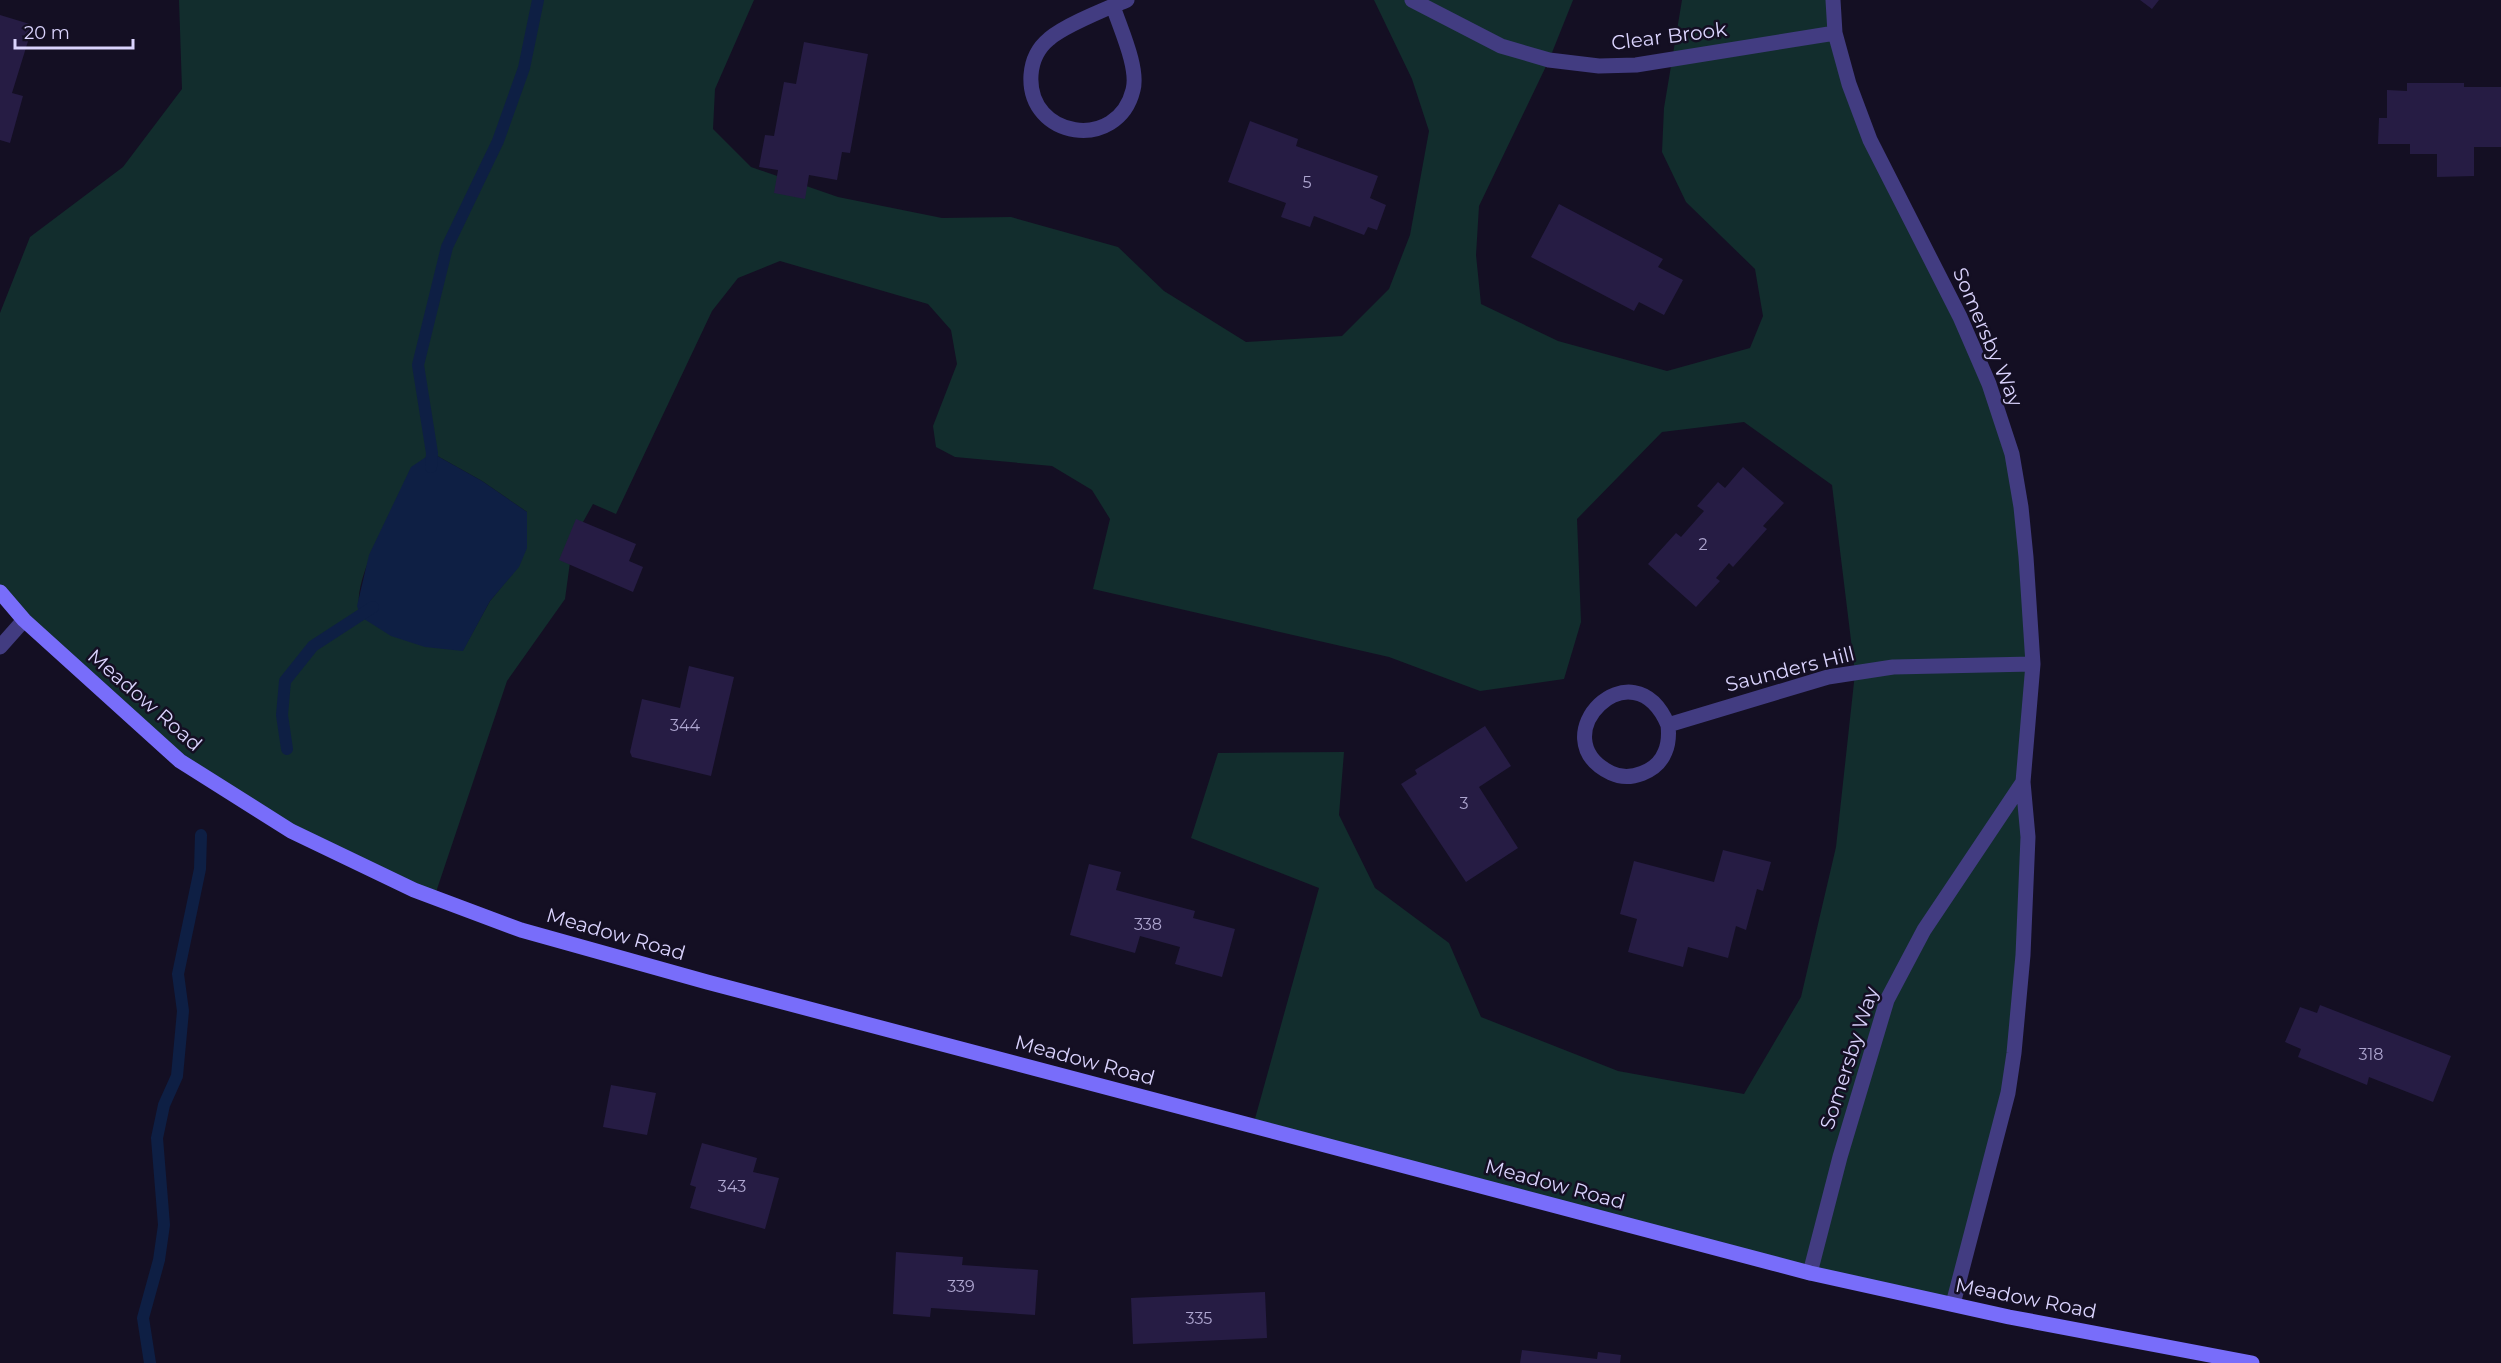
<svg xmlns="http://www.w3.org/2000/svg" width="2501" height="1363" font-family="Montserrat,sans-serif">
	<rect width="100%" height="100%" fill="#140f23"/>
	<path fill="#122d2d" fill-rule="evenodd" d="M179,0H754L715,89L713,129L751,167L838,197L942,218L1011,217L1118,247L1164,291L1246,342L1342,336L1389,289L1410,235L1429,131L1412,79L1374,0H1573L1549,60L1479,206L1476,255L1481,304L1558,341L1667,371L1750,348L1763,316L1755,269L1686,202L1662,152L1664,108L1682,0H1833L1849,84L1960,317L2012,454L2030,611L2014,1053L1953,1304L1253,1126L1319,888L1191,838L1218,753L1344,752L1339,815L1375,888L1449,943L1481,1017L1618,1071L1744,1094L1801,997L1836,847L1855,673L1832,485L1744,422L1662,432L1577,519L1581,622L1564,679L1480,691L1389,657L1093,589L1110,519L1092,490L1052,466L955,457L936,447L933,426L957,364L951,330L928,304L780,261L738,278L712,311L616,514L593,504L573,540L565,599L507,681L434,898L291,831L180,761L0,592V313L30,237L123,167L182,89ZM432,453L482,481L527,512L518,567L490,601L463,650L361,617C346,574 409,490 432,453Z"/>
	<path fill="#0e1f44" d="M432,453L482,481L527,512V548L519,567L490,601L463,651L425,647L391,636L361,617L357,606L369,555L411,467Z"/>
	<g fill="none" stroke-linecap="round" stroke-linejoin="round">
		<path stroke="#0e1f44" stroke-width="12" d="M431,467L432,453L418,365L447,247L498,141L524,68L538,0
			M287,749L282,715L285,681L313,646L373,607
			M150,1363L143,1318L159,1260L164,1225L157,1138L164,1105L177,1076L183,1011L178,974L200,869L201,835"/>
	</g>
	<path fill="#261c44" d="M2140,0H2159L2152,9Z
		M0,15L33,25L12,93L23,96L10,143L0,140Z
		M804,42L868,54L850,153L842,152L837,180L809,175L805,199L774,193L778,170L759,167L765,135L774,136L784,82L796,84Z
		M2407,83H2464V87H2501V147H2474V176L2437,177V154H2410V144H2378L2379,118H2387V90L2407,91Z
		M1250,121L1298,139L1296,146L1378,176L1370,198L1386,205L1377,230L1368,227L1364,235L1314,216L1310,227L1281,217L1286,203L1228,182Z
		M1559,204L1663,259L1658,267L1683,280L1664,315L1639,302L1634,311L1531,257Z
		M1743,467L1784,503L1763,526L1767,529L1733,567L1729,563L1716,578L1720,581L1696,607L1648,564L1676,533L1681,537L1704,511L1697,506L1718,482L1725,488Z
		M576,519L636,544L629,561L643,567L633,592L559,560Z
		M689,666L734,677L711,776L632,757L630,752L642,699L680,708Z
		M1485,726L1511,766L1479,787L1518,848L1466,882L1401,784L1417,774L1415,770Z
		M1723,850L1771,862L1763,891L1757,889L1746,930L1736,926L1728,958L1688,947L1683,967L1628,952L1637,919L1620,914L1634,861L1714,882Z
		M1089,864L1121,872L1116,890L1195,911L1193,918L1235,929L1222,977L1175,964L1180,947L1140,936L1135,953L1070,935Z
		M2320,1005L2451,1056L2433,1102L2369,1077L2367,1085L2298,1057L2301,1049L2285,1042L2300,1007L2317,1013Z
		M611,1085L656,1093L647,1135L603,1127Z
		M702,1143L757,1158L753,1172L779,1178L765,1229L690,1208L696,1187L690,1185Z
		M896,1252L963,1257L962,1265L1038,1270L1035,1315L931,1308L930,1317L893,1314Z
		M1265,1292L1267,1338L1133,1344L1131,1298Z
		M1522,1350L1597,1359L1598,1352L1621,1355L1620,1363H1520Z"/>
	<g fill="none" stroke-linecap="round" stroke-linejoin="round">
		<path stroke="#423c81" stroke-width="15" d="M1412,0L1501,46L1549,60L1599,66L1636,65L1835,33
			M1833,0L1835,33L1849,84L1870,140L1960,317L1989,384L2012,454L2021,507L2026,557L2033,664L2023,782L2028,837L2023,955L2014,1053L2008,1093L1953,1304
			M1113,6C1120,28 1139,68 1133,90C1118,152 1027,139 1031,75C1032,61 1038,48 1049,39C1065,25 1106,9 1127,0
			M0,647L24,620
			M1668,725C1669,734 1669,743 1665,752C1657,772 1630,782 1611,773C1539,738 1633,642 1668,725L1828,677L1893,667L2033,664
			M1810,1273L1840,1157L1887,1000L1924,930L2023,782"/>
		<path stroke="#786dfa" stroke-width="15" d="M0,592L24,620L180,761L291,831L414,890L521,930L707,982L1810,1273L2009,1317L2252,1363"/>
	</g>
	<g text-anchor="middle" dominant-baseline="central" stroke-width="5" stroke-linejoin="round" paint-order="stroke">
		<g font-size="16" fill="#ada5cf">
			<text x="1307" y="182">5</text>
			<text x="1703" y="544">2</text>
			<text x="685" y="725">344</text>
			<text x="1464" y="803">3</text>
			<text x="1148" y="924">338</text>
			<text x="2371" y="1054">318</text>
			<text x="732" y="1186">343</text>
			<text x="961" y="1286">339</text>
			<text x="1199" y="1318">335</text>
		</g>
		<g font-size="20" fill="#dad3fd" stroke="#140f23">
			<text transform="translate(1669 36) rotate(-7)">Clear Brook</text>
			<text transform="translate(1988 337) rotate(67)">Somersby Way</text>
			<text transform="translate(1790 669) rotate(-14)">Saunders Hill</text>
			<text transform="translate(145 700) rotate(41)">Meadow Road</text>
			<text transform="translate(616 934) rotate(16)">Meadow Road</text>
			<text transform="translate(1849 1058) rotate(-72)">Somersby Way</text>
			<text transform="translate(1085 1060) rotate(15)">Meadow Road</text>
			<text transform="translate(1555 1184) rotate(15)">Meadow Road</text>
			<text transform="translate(2026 1298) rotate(11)">Meadow Road</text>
		</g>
	</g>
	<path d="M15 39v9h118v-9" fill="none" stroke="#dad3fd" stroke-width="3"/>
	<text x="24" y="39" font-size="18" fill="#dad3fd" stroke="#140f23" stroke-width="4.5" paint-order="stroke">20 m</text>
</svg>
